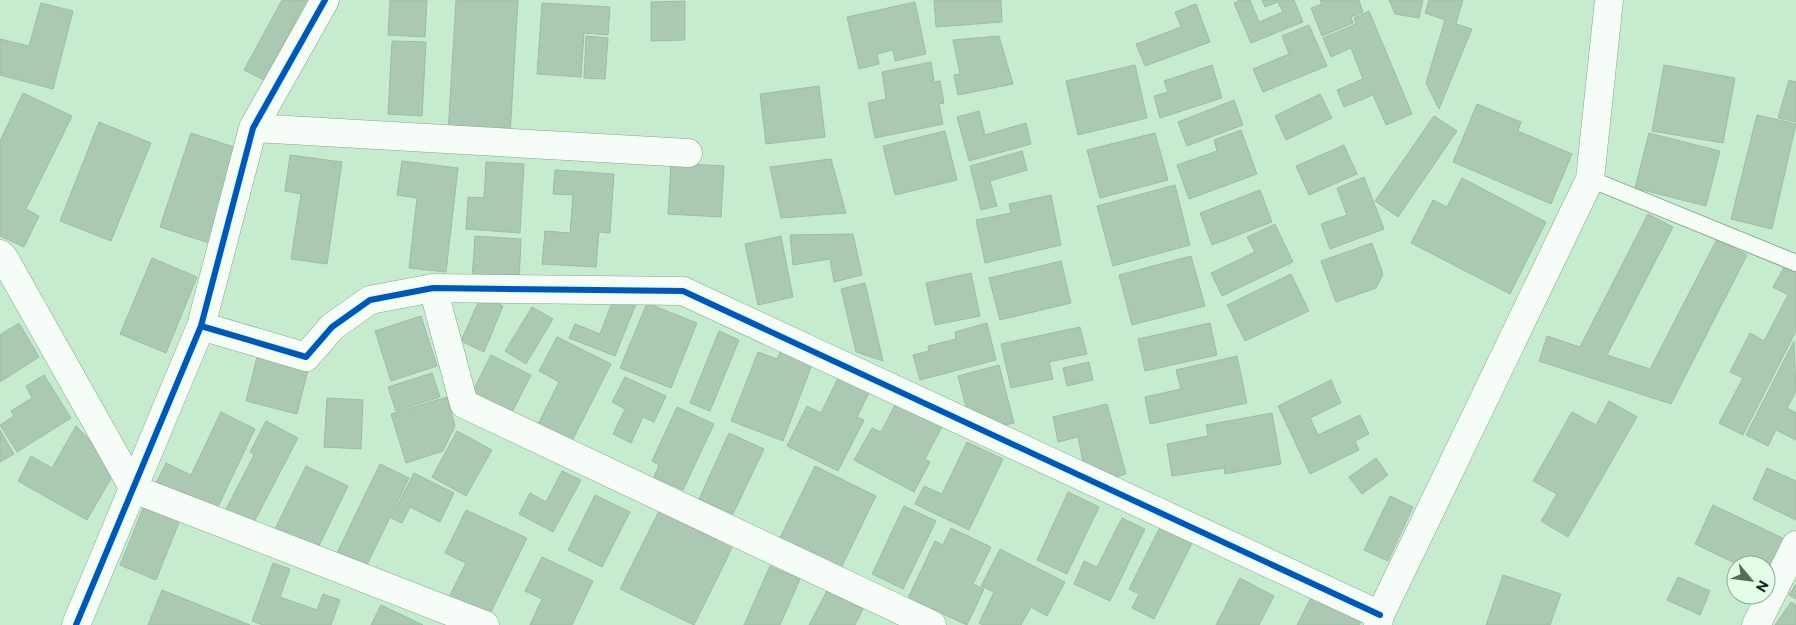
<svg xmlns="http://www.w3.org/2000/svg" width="1796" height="625" font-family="Commissioner,sans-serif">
	<rect width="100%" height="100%" fill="#c6ebcf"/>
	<path fill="#abc8b2" stroke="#9fbca6" d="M282,0H307L264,80L244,70Z
		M390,0H427L425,37L388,35Z
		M456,0H518L510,136L448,133Z
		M934,0H1001L1002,22L936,27Z
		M1240,0H1250L1259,22L1283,12L1278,2L1265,7L1262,0H1294L1303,22L1251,43L1234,3Z
		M1320,0H1359L1363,12L1351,17L1353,23L1322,36L1311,8L1322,4Z
		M1389,0H1423L1419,18L1395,14Z
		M1429,0H1463L1456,24L1472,29L1439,109L1426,83L1445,20L1425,13Z
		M685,1V40L651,41V2Z
		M915,2L926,54L895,61L893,50L877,54L879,64L859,69L847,17Z
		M41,3L73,11L53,89L0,75V39L29,46Z
		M542,3L610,7L608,35L584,33L581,77L537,74Z
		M1196,4L1210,42L1145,66L1136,44L1181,27L1175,12Z
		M1369,11L1412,114L1386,125L1373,95L1344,107L1337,90L1363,79L1351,48L1331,57L1323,38L1356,24L1354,18Z
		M1309,25L1327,66L1263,92L1253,69L1289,54L1282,36Z
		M586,36L608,38L605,79L584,78Z
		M999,36L1013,84L958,95L954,75L960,74L953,40Z
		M392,41L426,42L422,116L388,114Z
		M931,62L934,82L940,81L944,103L939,104L943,124L875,138L868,103L886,99L882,72Z
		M1135,65L1147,118L1078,135L1066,81Z
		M1212,65L1222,98L1160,118L1154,96L1168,92L1164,81Z
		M1664,65L1735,78L1723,143L1652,131Z
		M1789,80L1796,82V122L1778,118Z
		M819,86L825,137L766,144L760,94Z
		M23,93L72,116L26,209L39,216L24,247L0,236V141Z
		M1320,94L1332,118L1286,140L1275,116Z
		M1234,100L1243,125L1187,146L1178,122Z
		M1477,104L1521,122L1518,131L1572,154L1551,204L1453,162Z
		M979,111L985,135L1026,123L1031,144L969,161L957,117Z
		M1757,115L1796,124L1772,229L1731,219Z
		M1434,116L1457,131L1398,217L1375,201Z
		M99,122L151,143L111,241L60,221Z
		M1241,130L1257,174L1189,199L1177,165L1217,151L1214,140Z
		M945,131L957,180L895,195L883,146Z
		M191,133L240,149L209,243L160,227Z
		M1155,133L1168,180L1100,198L1087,150Z
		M1649,133L1720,151L1706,206L1635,188Z
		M1344,145L1357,174L1309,195L1296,166Z
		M1022,151L1027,170L990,181L997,206L981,210L970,166Z
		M290,155L342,162L327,264L291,259L301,194L285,191Z
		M831,159L846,213L781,218L770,167Z
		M402,161L458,168L446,272L409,268L417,198L397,195Z
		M486,162L524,164L520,233L466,229L468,197L484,198Z
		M671,163L724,166L721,217L668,214Z
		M555,170L614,174L610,233L599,232L596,267L542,264L545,231L570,233L573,195L553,194Z
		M1364,177L1384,229L1330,249L1321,224L1347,215L1337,188Z
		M1462,178L1546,222L1510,294L1411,243L1433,200L1447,207Z
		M1175,185L1190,245L1113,266L1097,206Z
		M1260,190L1272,222L1212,245L1200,213Z
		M1051,195L1061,245L985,263L976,220L1011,213L1009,204Z
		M1648,214L1673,227L1607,355L1650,369L1717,239L1747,255L1671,404L1539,361L1547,336L1580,347Z
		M1275,224L1293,262L1222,296L1211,273L1255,252L1247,237Z
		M853,234L862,275L834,282L830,259L793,265L790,235Z
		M475,236L521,239L519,282L472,279Z
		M781,236L793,297L758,305L745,244Z
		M1372,243L1383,274L1376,288L1336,302L1321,261Z
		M1191,256L1205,306L1132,325L1119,275Z
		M152,258L197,277L166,353L120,334Z
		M1061,261L1071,303L1000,320L989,278Z
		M1784,267L1796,273V331L1743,435L1719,423L1743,378L1730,372L1750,333L1764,341L1788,295L1773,287Z
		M971,273L980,316L935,325L926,283Z
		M1291,274L1309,311L1245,341L1227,305Z
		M865,283L883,361L856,352L841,289Z
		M615,295L636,304L615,356L569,338L575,324L600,334Z
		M481,296L503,306L484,352L461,341Z
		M647,303L697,323L671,388L620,368Z
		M532,307L553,319L526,364L505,351Z
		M421,316L437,366L391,381L375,331Z
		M19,323L39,357L0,382V335Z
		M987,323L996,360L920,380L913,355L929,351L928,346L956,339L955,332Z
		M1210,323L1217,355L1145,371L1138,339Z
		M1080,327L1087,354L1049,362L1053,379L1011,388L1001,344Z
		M719,331L739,340L710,411L690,403Z
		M557,337L611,364L570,445L536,428L559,382L539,371Z
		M1794,341L1796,391L1787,408L1796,413V440L1776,430L1768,446L1746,435Z
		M781,350L813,362L783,441L731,421L758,352L777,359Z
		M258,353L309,366L297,414L246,401Z
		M491,355L531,375L511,414L471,395Z
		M1237,356L1247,403L1150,424L1145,397L1181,389L1176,370Z
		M1089,362L1093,380L1067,386L1063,368Z
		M999,365L1014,423L1000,426L966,407L958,376Z
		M841,372L872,387L857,417L864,420L838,471L787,446L807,406L821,413Z
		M432,373L440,397L396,411L388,387Z
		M44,375L71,418L17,452L0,425L14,416L11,411L32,398L26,386Z
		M625,377L666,396L654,422L643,417L631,443L613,434L625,409L612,402Z
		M1331,380L1341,403L1310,418L1318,435L1360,415L1369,434L1355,441L1359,450L1310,474L1278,406Z
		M447,397L455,426L443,451L406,463L391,414Z
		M327,398L363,400L361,449L324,447Z
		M898,399L944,423L925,459L930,462L914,492L854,460L872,428L881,432Z
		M1609,401L1637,417L1568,537L1541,521L1557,494L1533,481L1572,412L1596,425Z
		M1107,404L1126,474L1109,479L1084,467L1078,437L1058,442L1053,417Z
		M677,407L714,424L683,490L654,477L659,465L652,461Z
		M221,412L255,429L215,513L156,483L166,463L191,475Z
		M1272,413L1281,464L1225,474L1224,468L1172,476L1167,444L1208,436L1206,425Z
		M266,421L298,438L252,526L225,511L254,455L250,452Z
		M76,426L117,468L87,520L18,481L31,456L52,468Z
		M0,430L14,454L0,462Z
		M457,431L492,450L466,496L432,477Z
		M729,433L764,449L733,514L699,499Z
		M967,442L1003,459L969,530L915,504L924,486L942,494Z
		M1376,458L1388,475L1362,494L1349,477Z
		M380,464L409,478L363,573L334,559Z
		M306,466L348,486L315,554L273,533Z
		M815,466L876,496L841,568L780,538Z
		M1767,468L1796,481V520L1753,499Z
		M562,471L581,480L553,532L519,514L530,493L546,502Z
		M414,473L454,493L440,522L410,507L402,523L391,518Z
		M1068,492L1099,507L1067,574L1037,560Z
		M595,495L630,512L602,567L568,550Z
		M1390,496L1413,507L1388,561L1364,550Z
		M1713,505L1791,542L1766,578V565H1739L1695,544Z
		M144,506L180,520L156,580L120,565Z
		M904,506L936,521L903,589L872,574Z
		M466,510L527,538L488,618L448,599L466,563L445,553Z
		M659,511L732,548L694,625L620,589Z
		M1122,518L1145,529L1110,601L1074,584L1084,561L1097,567Z
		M1160,527L1192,543L1154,619L1132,608L1139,594L1129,589Z
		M951,528L991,547L973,584L984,589L967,625L908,598L935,541L943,545Z
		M1000,549L1065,582L1047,616L1031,607L1021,625H983L979,623L994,592L981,586Z
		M542,557L593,581L572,625H530L542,599L525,591Z
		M273,563L290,569L280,597L317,610L323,594L340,600L331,625H263L252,621Z
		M770,566L800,579L780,625H744Z
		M1503,575L1561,594L1550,625H1486Z
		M1678,577L1710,591L1700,615L1667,600Z
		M1240,578L1274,596L1259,625H1216Z
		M1796,584V599L1789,595Z
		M162,590L250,625H148Z
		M827,591L863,609L855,625H809Z
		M1314,592L1364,617L1359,625H1297Z
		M1791,602L1796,605V625H1775Z
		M381,605L423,625H371Z"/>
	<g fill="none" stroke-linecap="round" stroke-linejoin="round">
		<g stroke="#89a690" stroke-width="18">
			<path id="lane" d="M1590,179L1796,263"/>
		</g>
		<g stroke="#89a690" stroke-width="29">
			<path id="street" d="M253,128L688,153
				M0,254L4,258L134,489L485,625
				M433,288L464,404L932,625
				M201,326L306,357L332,327L370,300L433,288L683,291L1380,615
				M76,625L201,326L253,128L325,0
				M1378,625L1380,615L1590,179L1609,0
				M1756,625L1796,545"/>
		</g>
		<use href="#lane" stroke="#f6fcf8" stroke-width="16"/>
		<use href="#street" stroke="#f6fcf8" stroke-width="28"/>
		<g stroke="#e2fce7" stroke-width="9">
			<path id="cycleway" d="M201,326L306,357L332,327L370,300L433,288L683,291L1380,615
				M76,625L201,326L253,128L325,0"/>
		</g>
		<use href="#cycleway" stroke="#0057b8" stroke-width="6"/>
	</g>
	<g transform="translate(1751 580) rotate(119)"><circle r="24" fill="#e2fce7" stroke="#8fa995"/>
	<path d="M0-4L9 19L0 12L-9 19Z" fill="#517059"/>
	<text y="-8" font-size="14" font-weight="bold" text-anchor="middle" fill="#122d1a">N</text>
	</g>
</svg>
